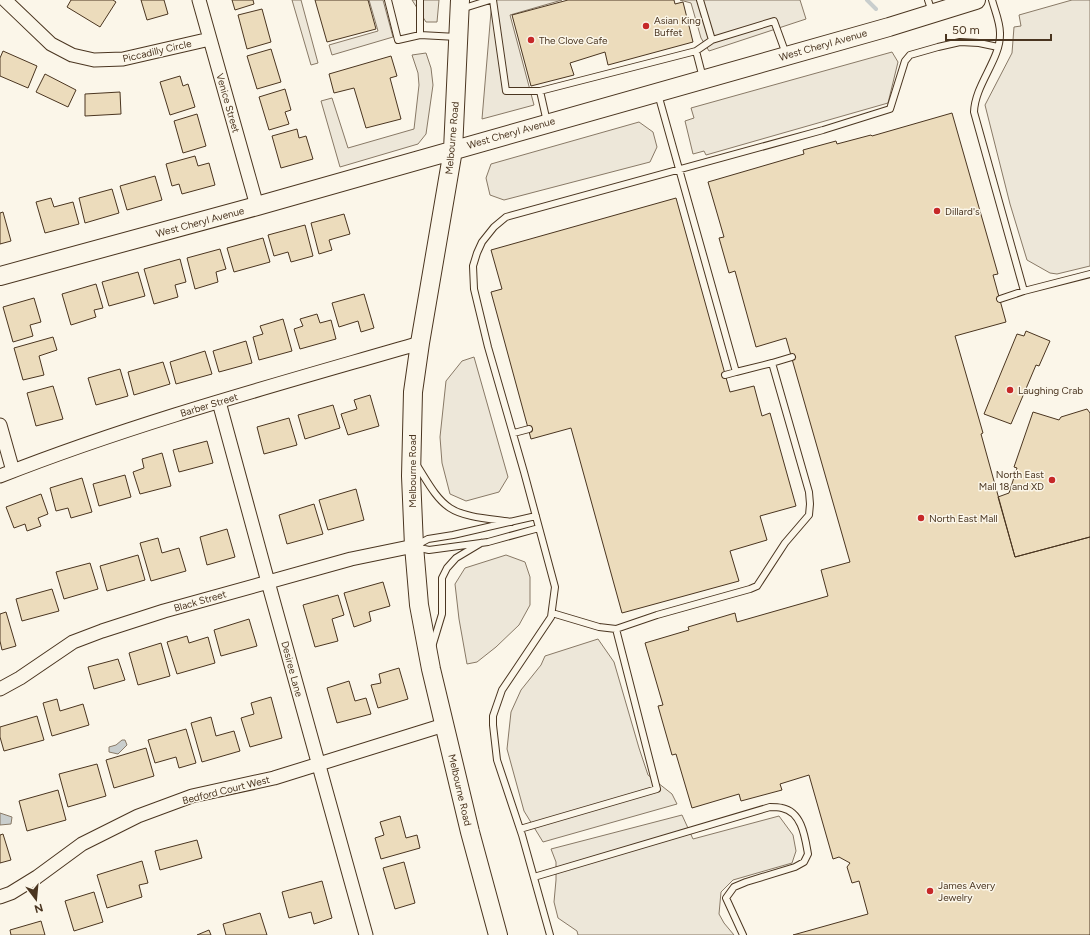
<svg xmlns="http://www.w3.org/2000/svg" width="1090" height="935" font-family="Figtree,sans-serif">
	<rect width="100%" height="100%" fill="#fbf6e9"/>
	<path fill="#ede7d9" stroke="#887966" d="M292,0H301L318,63L311,65Z
		M369,0H383L393,37L332,55L329,45L378,31Z
		M412,0H439L437,22H426Z
		M492,0H562L510,15L534,105L482,119Z
		M680,0H800L806,19L709,51L701,38L691,3Z
		M1072,0H1090V266L1057,274L1050,273L1027,260L1010,204L985,105L1012,53L1014,27L1021,26L1019,15Z
		M892,52L898,62L888,103L706,155L704,151L693,154L685,121L694,118L691,108Z
		M426,53L431,68L433,85L426,134L418,144L340,167L321,101L332,98L348,148L414,129L419,85L418,73L412,55Z
		M639,122L653,132L657,147L650,162L504,200L490,195L486,178L491,164Z
		M474,357L508,477L499,492L466,501L450,494L442,463L440,437L446,381L462,361Z
		M506,555L525,562L530,577V605L519,625L496,647L477,662L467,664L459,619L455,584L465,568Z
		M598,639L614,662L639,748L648,775L672,794L677,804L543,842L524,811L507,749L511,712L521,690L541,665L545,656Z
		M682,815L693,839L779,816L793,835L796,851L792,863L733,880L721,892L719,914L724,923L734,935H578L577,931L558,918L554,902L556,880V862L551,849Z"/>
	<path fill="#c9cecd" stroke="#887966" d="M122,740H125L127,745L118,754L109,752V747L116,745Z
		M0,813L12,817L11,824L0,825Z"/>
	<g fill="none" stroke-linecap="round" stroke-linejoin="round">
		<path stroke="#c9cecd" stroke-width="4" d="M867,0L876,9"/>
	</g>
	<path fill="#ecdcbc" stroke="#4a3520" d="M71,0H113L116,2L100,27L67,7Z
		M141,0H164L168,14L147,20Z
		M232,0H253L254,4L235,10Z
		M315,0H368L376,29L327,42Z
		M568,0H674L675,4L683,2L693,42L608,65L605,52L570,63L574,75L531,86L512,15Z
		M262,9L271,42L247,49L238,15Z
		M271,49L281,82L257,89L247,56Z
		M3,51L37,66L28,88L0,76V58Z
		M391,56L397,76L390,78L401,119L366,128L354,88L334,93L329,74Z
		M45,74L76,90L68,107L36,92Z
		M180,76L183,86L188,84L195,107L170,115L160,82Z
		M285,89L291,110L285,112L289,124L269,130L259,97Z
		M120,92L121,114L85,116V94Z
		M952,113L998,274L993,275L1006,322L955,336L983,433L981,434L1015,557L1090,537V935H793L868,914L859,881L852,883L847,867L850,863L839,857L833,859L809,775L780,784L782,790L741,801L739,794L692,808L676,754L672,755L658,706L663,705L645,643L689,630L688,627L735,613L737,622L828,596L821,570L850,562L786,338L756,347L735,271L729,273L719,238L724,237L708,182L804,154L803,150L836,141L837,144L871,135L872,136Z
		M197,114L206,146L183,153L174,121Z
		M297,129L299,138L306,136L313,159L281,168L272,136Z
		M195,156L198,166L209,163L215,185L182,194L179,184L172,186L166,164Z
		M155,176L162,200L127,210L120,186Z
		M112,189L119,213L85,223L79,198Z
		M51,198L54,207L73,202L79,224L45,233L36,202Z
		M676,198L730,392L754,386L762,416L770,413L796,506L760,516L767,540L730,551L739,581L622,613L571,428L531,439L491,292L502,289L491,250Z
		M3,212L11,241L0,244V213Z
		M344,214L350,234L329,240L332,250L319,254L311,223Z
		M305,225L313,256L291,262L288,252L274,256L268,235Z
		M263,238L270,262L234,272L227,248Z
		M220,249L226,269L216,272L218,282L195,289L187,258Z
		M180,259L186,282L175,285L178,297L154,304L144,269Z
		M138,272L145,296L109,306L102,282Z
		M96,284L103,308L94,310L96,317L71,325L62,294Z
		M364,294L374,328L361,332L358,321L339,327L332,303Z
		M34,298L41,322L30,325L33,336L13,342L3,307Z
		M317,314L320,323L331,320L336,339L300,349L294,329L303,326L300,319Z
		M283,319L292,351L259,360L253,337L263,334L260,326Z
		M1026,331L1050,341L1039,366L1036,365L1011,424L984,414L1017,334L1024,336Z
		M53,337L57,350L39,356L44,375L23,380L14,348Z
		M246,341L252,363L219,372L213,351Z
		M205,351L212,374L176,384L170,362Z
		M163,362L170,384L134,395L128,372Z
		M120,369L128,396L96,405L88,378Z
		M53,386L63,419L36,426L27,393Z
		M370,395L379,426L348,435L341,414L357,409L354,400Z
		M333,405L340,428L305,439L298,415Z
		M1087,409L1090,413V537L1015,557L998,497L1009,493L1017,468L1014,467L1033,412L1059,420L1061,417Z
		M289,418L297,445L264,454L257,427Z
		M207,441L213,463L179,472L173,450Z
		M162,453L171,486L140,494L133,472L144,468L142,459Z
		M125,475L131,497L99,506L93,484Z
		M82,478L92,512L71,518L68,508L56,511L50,488Z
		M356,489L364,520L328,530L319,500Z
		M41,494L48,514L38,518L41,526L27,531L25,524L14,528L6,507Z
		M314,504L323,534L287,544L279,515Z
		M227,529L235,557L207,565L200,537Z
		M158,538L162,553L179,548L186,571L151,581L140,543Z
		M138,555L145,580L107,591L100,566Z
		M90,563L98,589L64,599L56,572Z
		M383,582L390,606L369,612L371,621L354,627L344,593Z
		M52,589L59,611L22,621L16,599Z
		M338,595L344,615L332,619L338,641L315,647L303,605Z
		M6,612L16,646L2,650L0,641V614Z
		M249,619L257,646L221,656L214,630Z
		M187,636L189,643L208,637L215,663L177,674L167,642Z
		M161,643L170,676L138,685L129,653Z
		M118,659L125,680L94,689L88,667Z
		M399,668L408,699L378,708L371,685L381,683L379,674Z
		M349,681L355,701L366,698L371,714L337,723L327,688Z
		M271,697L282,738L250,747L241,718L254,714L251,703Z
		M57,699L60,711L83,704L89,725L52,736L43,703Z
		M37,716L44,740L4,751L0,737V727Z
		M211,717L216,736L234,731L240,751L202,762L191,723Z
		M186,729L196,763L179,768L176,757L155,763L148,740Z
		M146,748L154,776L114,788L106,760Z
		M97,764L106,796L68,807L59,774Z
		M58,790L66,820L27,831L19,801Z
		M400,816L406,838L417,835L420,848L381,859L375,838L384,835L380,822Z
		M3,834L11,860L0,863V835Z
		M197,840L202,858L160,870L155,851Z
		M142,861L148,883L139,885L142,897L107,908L97,875Z
		M404,862L415,903L395,909L383,868Z
		M322,881L332,918L314,924L311,912L289,918L282,892Z
		M94,892L103,922L74,931L65,901Z
		M260,913L267,935H226L223,924Z
		M41,921L45,935H11L10,930Z
		M209,930L211,935H197Z"/>
	<g fill="none" stroke-linecap="round" stroke-linejoin="round">
		<g stroke="#4a3520" stroke-width="8">
			<path id="lane" d="M388,0L398,40L420,35L457,37
				M493,0L506,91H540L696,51L712,40L774,21L786,54
				M700,0L712,40
				M928,0L932,12
				M992,0C995,11 1000,22 1000,33C1001,59 975,84 974,112L1024,291L1090,274
				M461,9L490,0
				M420,35V0
				M696,51L703,78
				M540,91L547,122
				M1000,299L1024,291
				M772,363L792,357
				M725,375L736,372
				M514,433L529,429
				M416,464C426,479 435,498 450,508C465,518 493,519 511,522
				M417,545L428,539L453,535L536,516
				M415,547L429,550L466,545L488,542L539,528
				M552,613L599,627L616,629L657,615L750,589L757,586L785,543L809,515L810,504L809,492L772,363L736,372L658,94
				M432,647L442,614V578L447,568L456,558L481,543
				M520,829L657,789L616,629
				M534,877L770,807C774,807 778,807 782,808C802,812 805,837 808,854L804,862L795,867L746,882L734,887L726,898L743,935
				M550,935L522,835L497,760L493,725V716L502,690L551,617L555,587L524,472L488,347L474,289L473,266L477,253L482,242L494,227L506,217L823,130L890,109L905,61L910,55L938,47L960,42L979,43L998,47"/>
		</g>
		<g stroke="#4a3520" stroke-width="15">
			<path id="street" d="M5,0L51,44L72,55L94,60L123,59L210,39
				M199,0L257,206
				M219,402L268,582L366,935
				M0,425L13,471
				M0,476C137,422 279,384 420,343
				M0,689L20,678L73,642L102,631L164,611L351,559L414,546
				M0,897L11,893L37,877L82,844L138,816L192,796L274,778L444,725"/>
		</g>
		<g stroke="#4a3520" stroke-width="20">
			<path id="secondary" d="M460,0L453,150L420,343L413,392L411,476L414,546L419,605L431,669L470,832L498,935
				M0,276L257,206L889,27L976,0"/>
		</g>
		<use href="#lane" stroke="#fbf6e9" stroke-width="6"/>
		<use href="#street" stroke="#fbf6e9" stroke-width="13"/>
		<use href="#secondary" stroke="#fbf6e9" stroke-width="18"/>
	</g>
	<g fill="#c62828" stroke="#fbf6e9" stroke-width="1.5">
		<circle cx="646" cy="26" r="4"/>
		<circle cx="531" cy="40" r="4"/>
		<circle cx="937" cy="211" r="4"/>
		<circle cx="1010" cy="390" r="4"/>
		<circle cx="1052" cy="480" r="4"/>
		<circle cx="921" cy="518" r="4"/>
		<circle cx="930" cy="891" r="4"/>
	</g>
	<g text-anchor="middle" dominant-baseline="central" stroke-width="3" stroke-linejoin="round" paint-order="stroke">
		<g font-size="10" fill="#4a3520" stroke="#fbf6e9" text-anchor="start">
			<text x="654" y="20">Asian King<tspan x="654" dy="12">Buffet</tspan></text>
			<text x="539" y="40">The Clove Cafe</text>
			<text x="945" y="211">Dillard's</text>
			<text x="1018" y="390">Laughing Crab</text>
			<text x="1044" y="474" text-anchor="end">North East<tspan x="1044" dy="12">Mall 18 and XD</tspan></text>
			<text x="929" y="518">North East Mall</text>
			<text x="938" y="885">James Avery<tspan x="938" dy="12">Jewelry</tspan></text>
		</g>
		<g font-size="10" fill="#4a3520" stroke="#fbf6e9">
			<text transform="translate(823 45) rotate(-16)">West Cheryl Avenue</text>
			<text transform="translate(157 51) rotate(-13)">Piccadilly Circle</text>
			<text transform="translate(228 103) rotate(74)">Venice Street</text>
			<text transform="translate(511 133) rotate(-16)">West Cheryl Avenue</text>
			<text transform="translate(452 138) rotate(-85)">Melbourne Road</text>
			<text transform="translate(200 222) rotate(-15)">West Cheryl Avenue</text>
			<text transform="translate(209 405) rotate(-17)">Barber Street</text>
			<text transform="translate(412 471) rotate(-90)">Melbourne Road</text>
			<text transform="translate(200 601) rotate(-16)">Black Street</text>
			<text transform="translate(292 669) rotate(75)">Desiree Lane</text>
			<text transform="translate(226 790) rotate(-14)">Bedford Court West</text>
			<text transform="translate(460 790) rotate(77)">Melbourne Road</text>
		</g>
	</g>
	<g transform="translate(36 899) rotate(164)" stroke="#fbf6e9" stroke-width="3" paint-order="stroke">
	<path d="M0-3L7 15L0 10L-7 15Z" fill="#4a3520"/>
	<text y="-6" font-size="11" font-weight="bold" text-anchor="middle" fill="#4a3520">N</text>
	</g>
	<path d="M946 34v6h105v-6" fill="none" stroke="#4a3520" stroke-width="2"/>
	<text x="952" y="34" font-size="12" fill="#4a3520" stroke="#fbf6e9" stroke-width="3" paint-order="stroke">50 m</text>
</svg>
